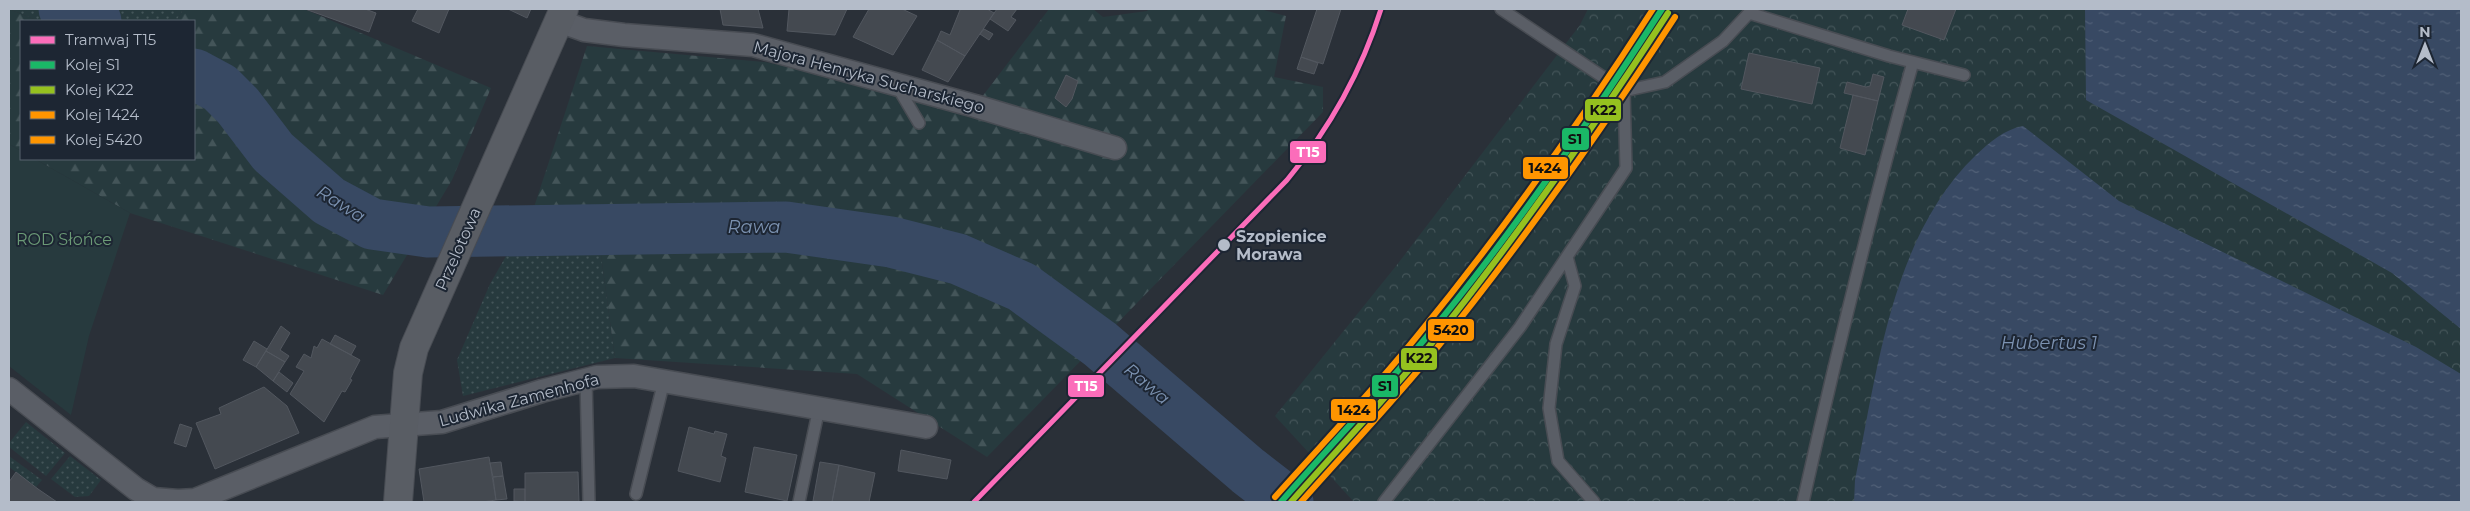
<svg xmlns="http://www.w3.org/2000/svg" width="2470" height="511" font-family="Montserrat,sans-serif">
	<defs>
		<pattern id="grass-dots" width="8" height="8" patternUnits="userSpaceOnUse" patternTransform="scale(1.25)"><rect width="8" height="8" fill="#273a3e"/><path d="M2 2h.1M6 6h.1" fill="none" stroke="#445559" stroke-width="1.8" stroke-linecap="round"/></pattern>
		<pattern id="forest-firs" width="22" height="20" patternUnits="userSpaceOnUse" patternTransform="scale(1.25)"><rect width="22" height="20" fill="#273a3e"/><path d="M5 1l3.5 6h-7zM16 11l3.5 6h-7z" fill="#445559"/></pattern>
		<pattern id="park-crowns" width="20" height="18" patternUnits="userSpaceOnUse" patternTransform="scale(1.25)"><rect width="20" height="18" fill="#273a3e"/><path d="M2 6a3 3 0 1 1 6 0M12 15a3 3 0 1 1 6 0" fill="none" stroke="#445559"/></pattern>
		<pattern id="water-ripples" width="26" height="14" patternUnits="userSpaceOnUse" patternTransform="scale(1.25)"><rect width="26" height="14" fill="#384963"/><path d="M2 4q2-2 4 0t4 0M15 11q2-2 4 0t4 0" fill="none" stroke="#526178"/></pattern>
	</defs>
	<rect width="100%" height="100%" fill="#2a3038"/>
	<path fill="url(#grass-dots)" d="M9,9H184L176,21H39Z
		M534,207L601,255L615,358L463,396L457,360L490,284Z
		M26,422L65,453L46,476L9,447V443Z
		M9,456L42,480L36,487L9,467Z
		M70,456L101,480L89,496L75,497L51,479Z"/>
	<path fill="url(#forest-firs)" d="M9,9L39,21H21V151L9,144Z
		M184,9H304L491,88L452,180L383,295L130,213L35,159H194V21H176Z
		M1049,9H1093L1103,17L1147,11L1149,9H1260L1286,16L1274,77L1323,87V112L987,457L857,374L615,358L601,255L534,207L587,46L765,62L975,106Z"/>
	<path fill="url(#park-crowns)" d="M1588,9H2461V502H1354L1275,416L1396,266L1580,25Z"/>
	<path fill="#273a3e" d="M9,144L21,151V159H35L130,213L89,336L71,415L9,366Z"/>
	<path fill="url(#water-ripples)" d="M2085,9H2461V329L2392,273L2086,100Z
		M2023,126L2119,201L2416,347L2461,374V502H1854L1855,480C1877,372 1892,235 1976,155C1990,142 2003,130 2023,126Z"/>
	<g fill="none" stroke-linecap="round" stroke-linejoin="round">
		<path stroke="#384963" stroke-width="51" d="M64,9L96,21
			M194,74L220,88L238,106L273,152L329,201L372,224L428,232L786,227L891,242L958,259L1022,287L1100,344L1248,471L1288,502"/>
	</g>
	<path fill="#444950" stroke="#52575f" d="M305,9H365L376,13L369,32Z
		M418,9H449L439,33L412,21Z
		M508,9H531L527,18Z
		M720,9H758L763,28L723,25Z
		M789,9H847L835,35L787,31Z
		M869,9H902L917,16L893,55L853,37Z
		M958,9H987L994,13L965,56L937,40L941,31L950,35L960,10Z
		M997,9H1017L1011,17L1016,20L1008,31L990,19Z
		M1317,9H1341L1323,64L1301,57Z
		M1908,9H1956L1944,40L1902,25Z
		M984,29L993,34L989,40L980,34Z
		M937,40L965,56L948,82L922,70Z
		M1749,53L1820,68L1812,104L1741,89Z
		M1301,57L1318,63L1314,74L1297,69Z
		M1873,74L1884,77L1878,101L1844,93L1847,82L1866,87L1870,86Z
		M1066,75L1078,81L1072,99L1066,107L1055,98Z
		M1853,95L1878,101L1865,155L1840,148Z
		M281,326L290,333L280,350L289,356L285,362L266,351Z
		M335,335L356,346L351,355L330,344Z
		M322,339L360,360L350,379L352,380L345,392L342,391L324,422L290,394L304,371L296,367L304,354L311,358L314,346L317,348Z
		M254,341L267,349L256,367L243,360Z
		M266,351L285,362L273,381L256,367Z
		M279,372L293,383L287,392L273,381Z
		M264,387L287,406L299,433L215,469L196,423L221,414L219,408Z
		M180,424L192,428L186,447L174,443Z
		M689,427L714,434L715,431L727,434L721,456L726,458L720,482L678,471Z
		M754,447L797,455L787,501L745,492Z
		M901,450L951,460L947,479L898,471Z
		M489,457L496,500L482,502H424L419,469Z
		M501,462L503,476L493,477L490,463Z
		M820,462L839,465L832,502L813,501Z
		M839,465L875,473L869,502H832Z
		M16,472L38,489L57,502H9V482Z
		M578,472L579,502H525V473Z
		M503,476L507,499L496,500L493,477Z
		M514,489H525V502L514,501Z"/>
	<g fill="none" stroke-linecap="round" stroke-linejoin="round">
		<g stroke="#484c53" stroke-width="14">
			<path id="lane" d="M897,86L919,123
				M1624,91L1665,82L1723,41L1749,13L1889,56L1964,75
				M1567,257L1575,286L1556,344L1549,408L1558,461L1594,502
				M586,380L589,502
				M636,494L664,381
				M799,502L819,408
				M1384,502L1520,327L1626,168L1624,91L1501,9
				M1803,502C1836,355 1872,208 1913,62"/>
		</g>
		<g stroke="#484c53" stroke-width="25">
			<path id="street" d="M559,21L584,30L624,35L753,45L975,106L1115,148
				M9,389L136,489L153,499L178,501L195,500L375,427L442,422L542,391L597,377L634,376L926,427"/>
		</g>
		<g stroke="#484c53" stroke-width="30">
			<path id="secondary" d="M398,502L408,373L414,348L564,9"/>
		</g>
		<use href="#lane" stroke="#5a5e66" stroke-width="11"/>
		<use href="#street" stroke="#5a5e66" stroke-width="22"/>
		<use href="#secondary" stroke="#595d64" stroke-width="28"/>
		<g stroke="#1d2633" stroke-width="10">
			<path id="rail-1" d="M1281,502C1328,448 1378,396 1424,340C1511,236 1588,123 1662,9"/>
		</g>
		<g stroke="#1d2633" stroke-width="10">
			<path id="rail-2" d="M1291,502C1337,450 1386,398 1431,344C1516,238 1594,127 1668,13"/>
		</g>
		<g stroke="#1d2633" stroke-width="10">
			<path id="rail-3" d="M1275,497C1323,443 1373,391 1418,335C1503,231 1581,121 1653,9"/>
		</g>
		<g stroke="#1d2633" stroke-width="10">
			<path id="rail-4" d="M1301,502C1346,451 1393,402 1436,349C1522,243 1601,131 1675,17"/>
		</g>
		<use href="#rail-1" stroke="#1ab867" stroke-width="6"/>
		<use href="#rail-2" stroke="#95c11f" stroke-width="6"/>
		<use href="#rail-3" stroke="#ff9500" stroke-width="6"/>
		<use href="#rail-4" stroke="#ff9500" stroke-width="6"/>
		<g stroke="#1d2633" stroke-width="9">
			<path id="tram-1" d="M974,502L1287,180C1330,128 1361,73 1381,9"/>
		</g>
		<use href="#tram-1" stroke="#fb6dba" stroke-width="5"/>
	</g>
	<circle fill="#b4bcc9" stroke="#1d2633" stroke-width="2" cx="1224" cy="245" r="7"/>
	<g text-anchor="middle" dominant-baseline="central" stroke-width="4" stroke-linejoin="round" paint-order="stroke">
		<g font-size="16" fill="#b4bcc9" stroke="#1d2633">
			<text transform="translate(869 77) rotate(15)">Majora Henryka Sucharskiego</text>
			<text transform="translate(458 249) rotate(-66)">Przelotowa</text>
			<text transform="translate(519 400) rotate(-15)">Ludwika Zamenhofa</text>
		</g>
		<g font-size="16" font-weight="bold" fill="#b4bcc9" stroke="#1d2633" text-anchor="start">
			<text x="1236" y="236">Szopienice<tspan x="1236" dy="18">Morawa</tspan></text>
		</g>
		<g font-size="16" fill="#6b9a76" stroke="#1d2633">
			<text x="64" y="239">ROD Słońce</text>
		</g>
		<g font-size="18" font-style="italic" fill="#7c92b1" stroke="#1d2633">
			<text transform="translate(341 204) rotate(32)">Rawa</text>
			<text x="754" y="227">Rawa</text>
			<text x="2049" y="343">Hubertus 1</text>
			<text transform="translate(1147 384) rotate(40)">Rawa</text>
		</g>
	</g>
	<g stroke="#1d2633" stroke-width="2">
		<rect x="1584" y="98" width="38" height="24" rx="5" fill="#95c11f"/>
		<rect x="1561" y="127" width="29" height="24" rx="5" fill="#1ab867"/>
		<rect x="1289" y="140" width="38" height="24" rx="5" fill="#fb6dba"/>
		<rect x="1522" y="156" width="47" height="24" rx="5" fill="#ff9500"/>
		<rect x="1427" y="318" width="48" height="24" rx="5" fill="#ff9500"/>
		<rect x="1400" y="347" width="38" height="24" rx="5" fill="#95c11f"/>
		<rect x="1371" y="374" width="28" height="24" rx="5" fill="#1ab867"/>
		<rect x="1067" y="374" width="38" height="24" rx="5" fill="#fb6dba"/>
		<rect x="1330" y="398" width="47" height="24" rx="5" fill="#ff9500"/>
	</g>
	<g font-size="14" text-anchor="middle" font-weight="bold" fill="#fff">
		<text x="1308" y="157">T15</text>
		<text x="1086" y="391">T15</text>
	</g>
	<g font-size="14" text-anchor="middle" font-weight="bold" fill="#111">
		<text x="1603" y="115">K22</text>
		<text x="1575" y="144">S1</text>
		<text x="1545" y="173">1424</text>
		<text x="1451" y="335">5420</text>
		<text x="1419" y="363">K22</text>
		<text x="1385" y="391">S1</text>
		<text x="1354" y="415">1424</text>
	</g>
	<rect width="2470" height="511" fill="none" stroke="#b4bcc9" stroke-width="20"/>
	<rect x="20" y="20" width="175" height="140" fill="#1d2633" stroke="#59626f"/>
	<rect x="30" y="36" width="25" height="8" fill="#fb6dba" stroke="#59626f"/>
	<text x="65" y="45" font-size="15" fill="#b4bcc9">Tramwaj T15</text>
	<rect x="30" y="61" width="25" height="8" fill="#1ab867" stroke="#59626f"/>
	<text x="65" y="70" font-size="15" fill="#b4bcc9">Kolej S1</text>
	<rect x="30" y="86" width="25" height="8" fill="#95c11f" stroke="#59626f"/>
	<text x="65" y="95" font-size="15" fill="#b4bcc9">Kolej K22</text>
	<rect x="30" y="111" width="25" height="8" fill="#ff9500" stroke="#59626f"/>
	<text x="65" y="120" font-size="15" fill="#b4bcc9">Kolej 1424</text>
	<rect x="30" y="136" width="25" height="8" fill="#ff9500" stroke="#59626f"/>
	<text x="65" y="145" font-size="15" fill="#b4bcc9">Kolej 5420</text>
	<g transform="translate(2425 45)" stroke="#1d2633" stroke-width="4" paint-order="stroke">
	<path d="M0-4L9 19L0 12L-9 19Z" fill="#b4bcc9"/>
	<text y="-8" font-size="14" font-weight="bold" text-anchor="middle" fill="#b4bcc9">N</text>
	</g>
</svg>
